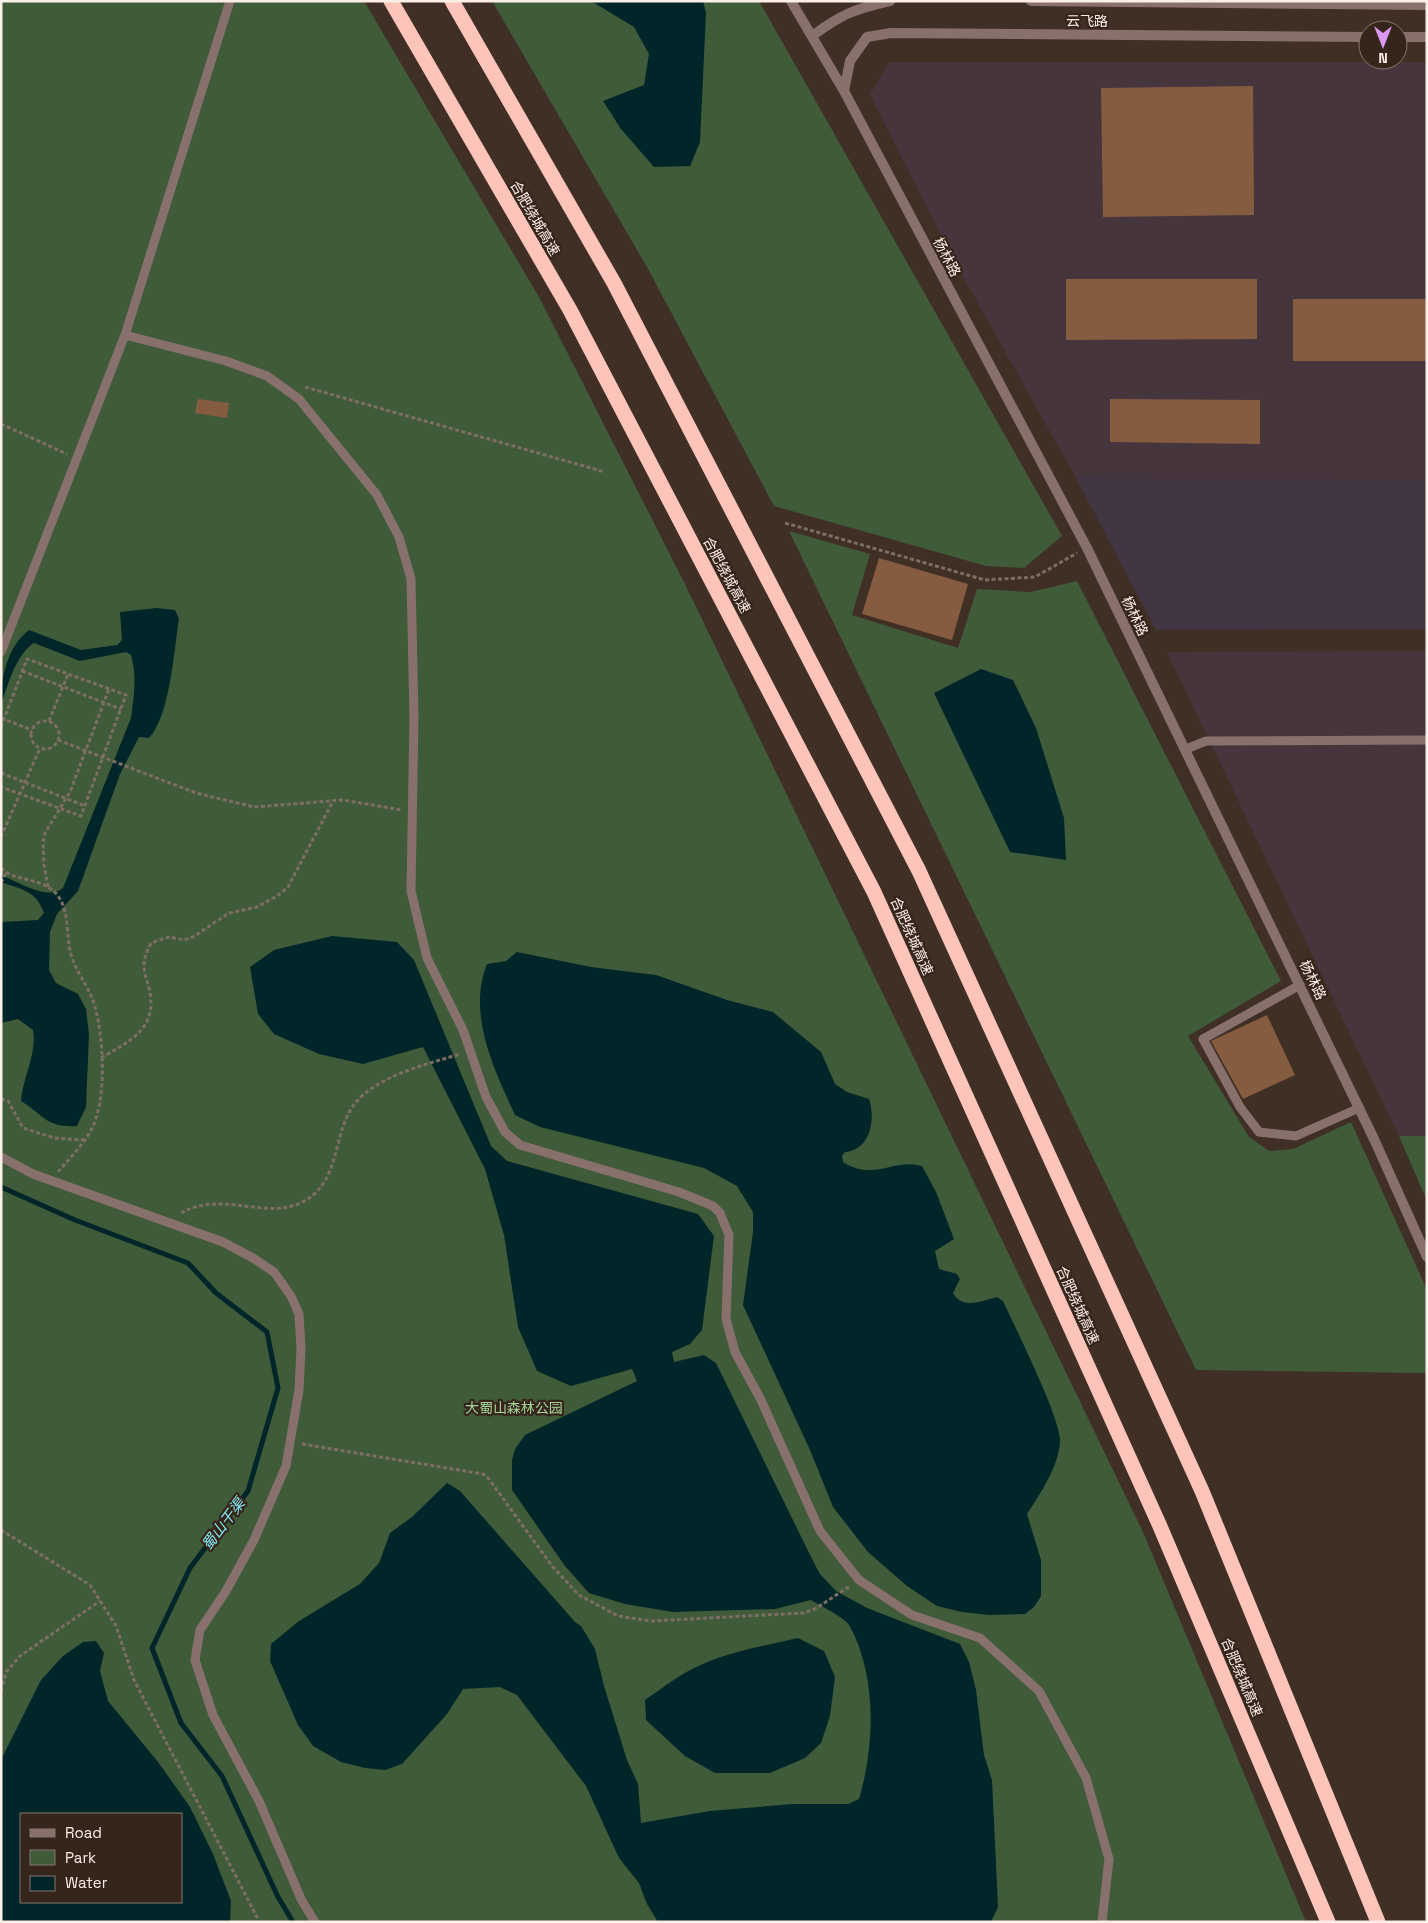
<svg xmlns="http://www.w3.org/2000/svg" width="1428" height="1923" font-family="'Space Grotesk','Noto Sans SC',sans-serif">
	<rect width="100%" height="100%" fill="#402f25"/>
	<path fill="#47353e" d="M889,62H1427V480L1076,478L951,255L870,95Z
		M1427,651V1136H1399L1167,652Z"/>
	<path fill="#423645" d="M1076,478L1427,480V629L1156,630Z"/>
	<path fill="#405b39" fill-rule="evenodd" d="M1,1H364L539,297L686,586L1143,1532L1306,1922H1ZM21,1814H181V1902H21Z
		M492,1H759L1062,536L1024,568L986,566L774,506L647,267Z
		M789,531L870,554L852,615L958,648L977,589L1031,592L1077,581L1281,981L1188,1036L1249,1137L1269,1151L1293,1149L1351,1122L1427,1290V1373L1196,1370Z
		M1399,1136H1427V1201Z"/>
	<path fill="#012629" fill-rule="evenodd" d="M591,1H703L706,13L700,142L690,166L654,167L621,129L603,101L644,85L649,54L634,27Z
		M157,608L175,610L179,619C174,650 170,716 149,738L139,737L120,774L78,891L57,914L50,932L49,970L56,983L78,994L86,1009L89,1035L86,1107L77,1126C46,1128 44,1115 21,1101C23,1076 37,1055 33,1030L18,1019L1,1023V922L38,920L44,913C36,890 22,890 1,882V875C18,882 48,901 63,888L131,718C134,696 137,676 131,655L126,652L80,661L34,643C16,654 8,685 1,704C1,677 7,647 29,630L81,650L117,645L122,640L120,612Z
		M981,669L1013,680L1036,728L1064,818L1066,860L1010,852L934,693Z
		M332,936L397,942L414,960L491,1146L507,1161L698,1214L714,1236L702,1330L690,1344L672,1352L674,1362L704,1355L716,1363L813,1561L820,1574L836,1591L867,1608L960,1644L969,1662L976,1690L984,1755L992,1780L998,1907L991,1922H658L647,1904L639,1883L619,1858L586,1786L517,1695L500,1687L463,1689L447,1714L402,1764L385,1770L365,1768L341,1762L313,1746L298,1725L270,1661L271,1644L299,1621L360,1584L379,1563L390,1533L412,1517L447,1483L460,1491L575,1622L581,1626L595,1649L604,1686L627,1760L638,1784L641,1823L710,1811L793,1804H848L859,1799C875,1746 877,1674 849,1625C845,1618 819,1605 811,1600L775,1609L673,1612L625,1604L589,1593L565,1566L512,1490V1460L515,1449L525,1435L637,1381L632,1369L571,1386L537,1371L518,1327L504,1235L485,1169L423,1047L363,1064L319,1054L274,1034L258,1014L250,967L274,950Z
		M517,952L591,967L656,975L727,1000L773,1012L821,1052L835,1084L847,1092L869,1099C876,1120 870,1150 845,1152L842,1156L843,1162C875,1182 892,1158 922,1166L936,1192L954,1239L935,1251L939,1269L957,1274L960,1279L953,1293C962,1310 982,1301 997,1297L1003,1301C1015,1327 1061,1419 1060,1441C1059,1466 1040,1494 1027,1514L1041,1560V1596L1034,1607L1025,1614L989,1615L962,1612L937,1606L907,1586L868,1552L833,1507L810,1450L743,1305L753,1232V1212L737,1186L704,1168L540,1127L515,1115C494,1069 467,1015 487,964L506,961Z
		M798,1638L824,1651L835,1677L830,1716L821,1743L805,1758L770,1773H715L685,1756L646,1720L645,1700C661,1689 676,1677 694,1668C726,1652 763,1646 798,1638Z
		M96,1641L104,1653L100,1671L108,1701L158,1762L190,1807L213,1854L231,1901L230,1922H1V1760L41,1680L63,1656L83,1642ZM181,1814V1902H21V1814Z"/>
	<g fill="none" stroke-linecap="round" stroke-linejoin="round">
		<path stroke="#012629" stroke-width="5" d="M1,1187L75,1220L188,1263L216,1293L267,1332L278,1388L248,1491L190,1568L152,1648L181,1723L222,1776L278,1897L293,1922"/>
	</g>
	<path fill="#865c41" d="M1253,86L1254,215L1103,217L1101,88Z
		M1066,279H1257V339L1066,340Z
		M1293,299H1427V361H1293Z
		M198,399L229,403L227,418L195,413Z
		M1110,399L1260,400V444L1110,442Z
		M879,558L968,584L952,640L862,614Z
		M1267,1015L1295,1075L1243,1099L1211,1041Z"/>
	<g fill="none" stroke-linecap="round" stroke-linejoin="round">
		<path stroke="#7d6e65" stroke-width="3" stroke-dasharray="4 2.5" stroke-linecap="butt" d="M305,387L605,472
			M1,424L67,454
			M785,523L985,580L1035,577L1077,553
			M22,671L121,709
			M1,718L32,730
			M31 735a14 14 0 1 1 28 0a14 14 0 1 1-28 0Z
			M49,721L68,674
			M1,727L27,659L126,695L81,816L1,787
			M58,740L196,793L254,807L343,800L402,810
			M1,773L85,806
			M1,837L40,748
			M1,868C16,883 43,876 58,896C70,913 66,936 71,955C77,974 90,988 95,1007C104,1038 107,1102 91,1130C83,1145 69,1159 58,1172
			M1,883L6,873
			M48,887L44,865L43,842L45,833L70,792L109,689
			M101,1058C130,1041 159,1028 149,988C143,968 141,963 151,943L169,937L184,940L193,937L229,913L257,907L277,896L288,887L333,801
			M1,1099L8,1101L23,1128L55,1138L83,1140
			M181,1213C224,1189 268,1223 306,1200C342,1179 332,1129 357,1101C380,1075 428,1064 460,1054
			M302,1444L483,1474L489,1479L552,1566L579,1595L618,1616L651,1621L803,1613L815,1609L850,1586
			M1,1530L90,1585L116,1626L134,1680L257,1917L256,1922
			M1,1691L6,1672L20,1656L100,1601"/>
		<path stroke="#88716c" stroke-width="9" d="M125,335L226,361L267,376L299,399L377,495L399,537L411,579L414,717L411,891L427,958L463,1030L486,1097L505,1132L520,1145L679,1192L713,1206L720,1213L729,1235L726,1319L735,1352L761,1400L820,1531L859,1580L912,1615L980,1638L1039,1691L1086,1778L1109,1859L1102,1922
			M1,652L125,335L230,1
			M1186,749L1206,741L1427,740
			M1300,985L1203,1039L1240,1107L1259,1132L1296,1136L1359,1108
			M1,1157L33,1174L223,1242L253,1258L274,1272L291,1296L299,1314L301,1349L299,1390L286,1466L254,1540L226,1591L200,1630L195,1660L213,1715L259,1801L302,1901L315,1922"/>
		<path stroke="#88716c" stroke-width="10" d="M791,1L844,91L1087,548L1374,1139L1427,1257
			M1031,1L1427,5
			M812,36C842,14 854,9 890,1
			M1398,37H1427
			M844,91L850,61L867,37L891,33L1368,37"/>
		<path stroke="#fdc4b9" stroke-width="15" d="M391,1L570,310L874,892L1159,1524L1328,1922
			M452,1L614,283L919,871L1202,1491L1378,1922"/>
	</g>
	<g text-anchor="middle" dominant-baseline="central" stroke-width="4.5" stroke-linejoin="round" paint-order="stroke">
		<g font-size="14" fill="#fbefe8" stroke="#36251b">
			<text x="1087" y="21">云飞路</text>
			<text transform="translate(535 218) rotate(60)">合肥绕城高速</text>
			<text transform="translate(947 257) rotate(62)">杨林路</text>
			<text transform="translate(727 575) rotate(62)">合肥绕城高速</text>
			<text transform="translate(1135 616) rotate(64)">杨林路</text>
			<text transform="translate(912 936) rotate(66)">合肥绕城高速</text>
			<text transform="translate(1313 980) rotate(64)">杨林路</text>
			<text transform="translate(1078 1305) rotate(66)">合肥绕城高速</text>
			<text transform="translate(1242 1677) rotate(67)">合肥绕城高速</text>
		</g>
		<g font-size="14" fill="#a4d598" stroke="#36251b">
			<text x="514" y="1408">大蜀山森林公园</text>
		</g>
		<g font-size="15" font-style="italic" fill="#80e9f2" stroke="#36251b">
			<text transform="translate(223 1524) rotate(-53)">蜀山干渠</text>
		</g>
	</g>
	<rect width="1428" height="1923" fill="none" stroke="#fbefe8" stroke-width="5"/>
	<rect x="20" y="1813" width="162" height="90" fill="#36251b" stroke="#85766d"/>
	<rect x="30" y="1829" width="25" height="8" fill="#88716c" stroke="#85766d"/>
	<text x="65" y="1838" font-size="15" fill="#fbefe8">Road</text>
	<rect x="30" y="1850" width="25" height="15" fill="#405b39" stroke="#85766d"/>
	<text x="65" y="1863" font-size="15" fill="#fbefe8">Park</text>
	<rect x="30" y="1876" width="25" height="15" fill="#012629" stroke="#85766d"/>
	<text x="65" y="1888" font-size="15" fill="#fbefe8">Water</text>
	<g transform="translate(1383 45) rotate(180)"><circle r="24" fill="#36251b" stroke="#85766d"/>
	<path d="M0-4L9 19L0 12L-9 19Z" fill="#dc99f4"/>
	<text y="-8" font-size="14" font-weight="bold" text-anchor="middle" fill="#fbefe8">N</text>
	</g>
</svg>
